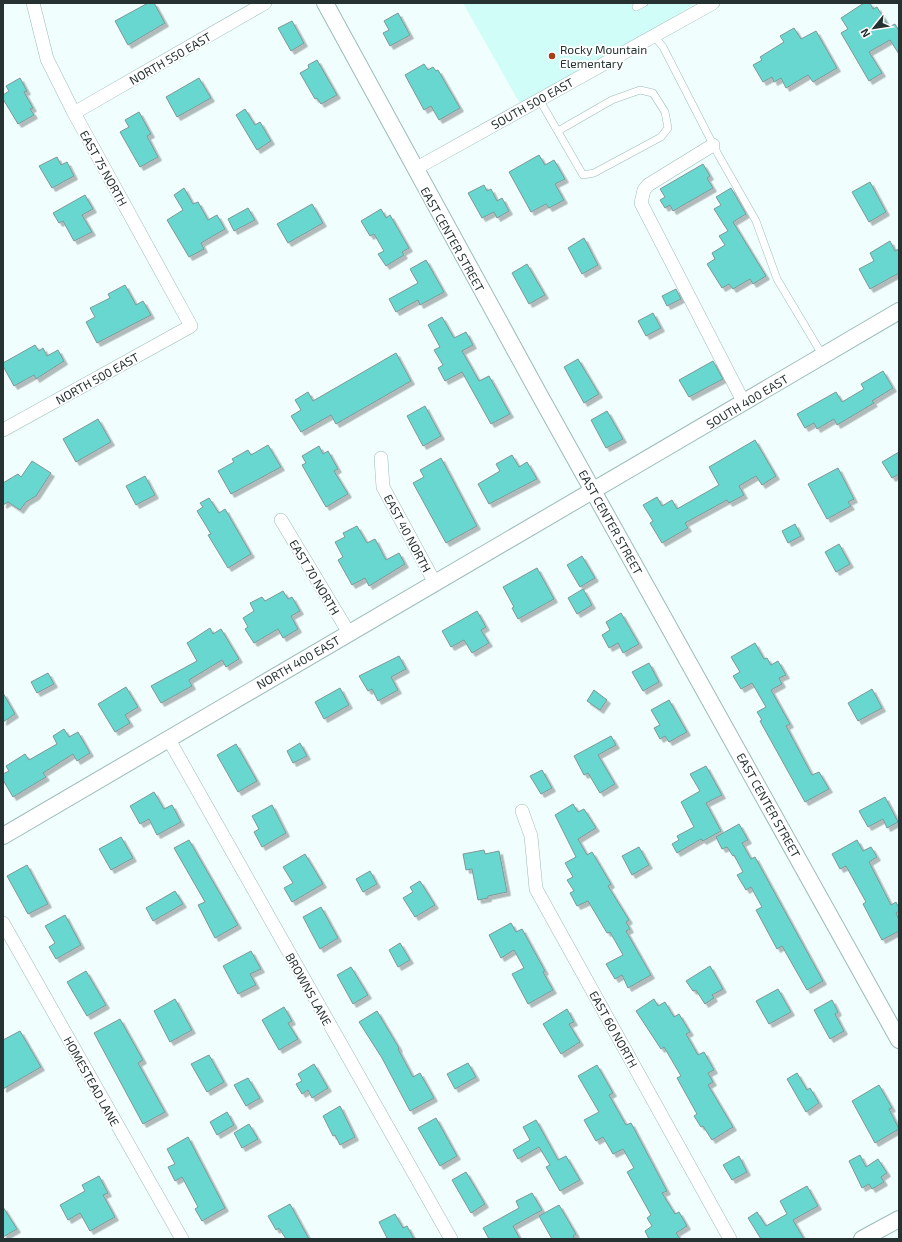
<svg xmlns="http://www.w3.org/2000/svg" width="902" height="1242" font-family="'Exo 2',sans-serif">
	<defs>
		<filter id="shadow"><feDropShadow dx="3.5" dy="3.5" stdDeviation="0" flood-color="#0004"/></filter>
	</defs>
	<rect width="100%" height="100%" fill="#f0fefd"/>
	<path fill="#d1fdf9" d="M463,3H696L523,109Z"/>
	<path fill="#68d7d0" stroke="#7a9997" filter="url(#shadow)" d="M148,3H154L165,23L128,45L115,21Z
		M864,3H870L873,9L877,7L889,27L895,24L899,31V54L890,40L869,52L882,73L869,81L841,33L848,29L841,18Z
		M398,13L410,35L390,46L383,33L389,30L384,21Z
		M292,21L304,43L291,51L278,28Z
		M794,28L801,39L816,31L837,68L813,82L808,75L786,88L781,78L774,82L772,77L763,82L753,65L762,60L760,57L784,42L780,36Z
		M317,60L337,95L321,104L317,98L315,99L300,73L309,68L308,65Z
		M424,64L428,70L433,67L436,71L438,70L460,108L439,120L431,106L424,110L405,75Z
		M20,78L27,91L24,92L33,108L30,109L34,115L18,124L3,99V95L9,91L6,86Z
		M199,78L211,98L177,117L166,97Z
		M245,109L255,125L260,122L271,141L257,150L236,115Z
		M139,112L151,134L147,136L158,157L140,167L120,132L129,127L125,120Z
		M539,155L545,165L554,160L565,179L555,184L564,200L549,208L546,204L531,212L509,172Z
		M57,157L61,165L67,162L74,176L52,188L39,166Z
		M703,164L710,176L707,178L713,188L673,211L670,205L665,208L660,200L665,197L660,189Z
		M870,182L886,212L869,222L852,192Z
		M484,185L487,191L491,189L497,201L502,198L509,211L497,218L494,212L482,218L468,193Z
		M184,188L193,204L198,202L208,220L217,215L225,229L201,243L204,249L189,257L167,220L183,210L174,195Z
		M731,188L746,214L733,222L766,276L753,284L750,279L733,289L729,284L722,288L707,264L715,259L712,253L725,245L719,236L728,231L714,209L721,205L716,197Z
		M85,195L93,209L82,215L92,232L74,241L63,221L59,223L53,213Z
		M312,204L323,223L288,243L277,224Z
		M248,208L255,220L234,231L228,219Z
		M381,209L386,218L390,215L409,248L402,252L404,255L386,266L378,254L384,251L374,234L370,236L361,221Z
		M584,238L598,265L582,274L568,248Z
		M890,241L895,251L899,249V273L870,289L859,269L874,261L870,253Z
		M426,260L444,292L420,305L418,300L396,312L389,299L418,283L410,269Z
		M527,264L545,295L529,304L512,273Z
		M125,285L136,305L143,301L151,315L97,343L86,322L95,317L90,308L110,298L108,294Z
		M676,289L681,299L667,306L662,296Z
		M653,313L661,328L646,336L638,321Z
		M442,317L454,338L466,332L473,345L462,351L479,381L489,376L510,414L491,424L462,372L445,381L438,368L443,365L434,350L440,347L428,325Z
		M35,345L39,351L43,348L47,356L58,350L64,361L36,379L34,375L14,386L3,366V363Z
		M396,353L411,381L336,424L331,415L301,432L291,416L301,410L295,400L308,392L313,401Z
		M578,359L599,394L584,403L564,367Z
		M713,361L723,379L689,397L679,380Z
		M883,371L893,388L872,401L874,403L837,425L834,419L817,429L814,423L805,428L797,414L836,392L842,402L864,389L861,384Z
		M425,406L441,436L423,446L407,416Z
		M607,411L623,439L606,448L591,420Z
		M98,419L111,442L76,462L63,439Z
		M755,440L776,476L762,485L756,476L739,486L744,495L729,503L727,500L685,523L688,528L662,543L650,523L653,521L643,505L657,497L662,506L672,500L677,509L719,485L709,467Z
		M268,445L281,467L231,494L218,471L234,462L232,459L248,450L251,455Z
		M319,446L323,454L328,451L338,469L334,471L348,494L326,507L302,465L306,463L302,456Z
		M899,452V474L892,478L882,462Z
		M512,455L519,467L527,462L537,479L489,504L478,484L500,471L496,464Z
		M441,458L477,526L446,543L413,483L424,477L420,470Z
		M32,461L51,473L36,496L26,502L20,510L8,502L3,505V483L18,474L21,477Z
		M838,468L854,499L848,502L851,506L827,519L808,484Z
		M145,476L155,495L136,505L126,486Z
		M209,498L219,513L225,509L251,554L228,568L208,535L211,534L197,511L203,507L200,503Z
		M795,524L801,536L788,543L782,531Z
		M357,526L367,543L375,539L386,560L399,553L405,564L369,586L365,578L352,585L338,560L343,557L335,542L345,537L343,533Z
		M839,544L850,564L836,572L825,552Z
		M582,556L595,578L580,587L567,565Z
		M537,568L554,599L518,619L512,608L514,607L503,587Z
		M583,589L592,605L577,614L568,598Z
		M283,591L288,599L292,597L300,611L291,616L298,629L283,638L278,629L254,643L245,629L248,627L243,618L254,611L250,603L262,597L265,601Z
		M477,611L486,627L481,630L489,643L472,653L464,640L451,647L442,631Z
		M621,613L639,644L623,653L618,643L609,648L602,635L610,630L606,622Z
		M210,628L213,634L221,629L239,659L226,667L222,660L189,680L192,686L161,703L151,686L197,661L187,643Z
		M755,643L764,659L767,658L771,665L778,661L786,675L779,678L782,684L771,690L790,724L786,726L812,775L819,772L829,789L805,802L760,721L762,720L757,712L766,707L752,683L741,689L733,676L740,672L731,657Z
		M399,656L406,669L391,677L398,690L378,701L372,689L368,691L359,676Z
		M649,663L659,682L643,691L632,672Z
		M48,673L54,684L37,693L31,682Z
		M126,687L138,707L125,715L130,723L115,732L98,704Z
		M340,688L349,705L324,719L315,702Z
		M872,689L882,708L858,721L848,703Z
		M594,690L607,700L600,710L587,701Z
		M3,693L15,714L3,722Z
		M669,700L687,732L669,742L665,736L660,739L654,728L660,725L651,710Z
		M64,729L69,737L78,732L90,753L77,761L73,754L43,773L46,777L13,797L3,780V774L9,771L6,766L25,754L29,760L57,744L53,736Z
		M611,736L616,745L598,755L615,784L600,793L588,773L584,775L574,756Z
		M300,743L307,756L293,763L287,751Z
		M236,744L257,781L238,792L217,755Z
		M706,766L722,795L706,803L721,831L703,841L701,839L677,853L672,844L679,840L677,836L694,827L681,802L700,791L690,774Z
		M542,770L552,788L541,794L530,776Z
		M154,792L164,809L172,805L181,822L157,835L149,819L140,824L130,806Z
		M885,797L898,822L887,828L883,819L868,827L859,811Z
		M573,804L578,812L584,809L596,828L578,839L587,855L592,852L611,884L608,886L629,920L626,922L630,929L626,931L651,975L628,988L622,975L615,979L606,964L623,955L610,932L607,933L588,901L577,906L570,893L574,891L567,880L573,877L565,863L576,857L555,815Z
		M272,805L286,833L262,847L254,832L259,829L252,816Z
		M739,824L748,840L742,843L751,859L755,857L823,981L807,990L782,946L777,949L756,910L762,907L751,887L746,890L737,875L743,872L734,855L733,856L727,847L722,849L716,837Z
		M121,837L133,858L111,870L99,849Z
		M189,840L238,925L215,938L198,905L205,902L174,848Z
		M857,840L863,851L871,847L877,857L869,862L891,905L896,902L899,908V911L896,913L899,920V931L882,940L863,904L866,902L846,866L840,869L832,854Z
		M639,847L649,865L632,875L622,856Z
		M484,850L485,854L499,851L507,892L488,896V898L478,900L472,869L466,870L463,854Z
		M305,854L323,884L292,902L284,888L293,883L283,867Z
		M27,865L48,904L28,914L7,876Z
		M370,871L377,884L363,892L356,879Z
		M420,881L435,905L415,917L403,898L413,892L410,887Z
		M175,891L183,904L153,921L146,908Z
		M321,907L338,938L320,949L303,917Z
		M65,915L81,945L56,959L49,947L55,943L45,926Z
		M511,923L516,932L522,929L545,971L543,972L553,990L528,1004L512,974L524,968L514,950L501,958L489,935Z
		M400,943L410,960L398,967L389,950Z
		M251,951L261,969L250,974L256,985L238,994L223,966Z
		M710,966L723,989L712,995L714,998L705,1004L696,990L693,991L686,981Z
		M351,967L368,995L353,1004L337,975Z
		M86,971L106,1005L87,1016L67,982Z
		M778,989L791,1012L769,1024L756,1001Z
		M175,999L192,1030L170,1042L154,1011Z
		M654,999L658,1006L665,1002L674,1017L679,1014L690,1032L686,1034L698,1055L704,1052L714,1070L708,1073L713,1082L708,1085L733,1127L712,1140L703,1126L701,1127L694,1116L697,1114L677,1078L681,1076L664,1047L661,1049L636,1011Z
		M832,1000L838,1012L835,1014L844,1031L830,1039L814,1010Z
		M284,1007L292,1021L288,1023L298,1039L279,1050L262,1020Z
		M567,1009L574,1022L569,1024L580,1042L561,1054L543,1024Z
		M377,1011L399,1048L398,1049L413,1077L420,1073L434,1098L410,1111L382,1058L359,1022Z
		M120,1019L143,1060L138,1063L165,1112L143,1124L94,1033Z
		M20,1031L41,1067L3,1089V1040Z
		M209,1055L224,1082L207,1092L191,1064Z
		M468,1063L476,1077L455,1089L447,1074Z
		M314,1064L328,1088L312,1098L308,1090L302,1094L296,1084L302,1081L298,1074Z
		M597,1065L613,1093L609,1095L626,1125L631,1123L667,1191L662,1193L675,1214L679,1212L687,1226L676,1233L680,1239H649L645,1231L652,1226L647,1218L651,1215L627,1172L634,1168L623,1149L613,1154L603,1137L596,1141L584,1120L599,1112L578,1076Z
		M797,1073L807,1090L810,1088L819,1103L806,1112L787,1079Z
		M248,1078L260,1098L246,1106L234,1085Z
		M879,1085L892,1108L889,1109L899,1129L875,1143L852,1101Z
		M340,1106L355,1137L340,1145L335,1135L333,1136L323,1116Z
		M227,1112L234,1125L217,1135L210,1122Z
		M436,1118L457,1156L440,1166L418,1128Z
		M536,1120L558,1160L566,1156L580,1180L560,1191L546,1167L550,1165L539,1147L518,1159L513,1150L530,1140L523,1127Z
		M249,1124L258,1139L242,1148L234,1133Z
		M188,1137L225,1208L202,1221L195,1209L198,1207L182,1177L175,1181L168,1167L175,1164L167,1149Z
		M860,1155L866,1167L878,1159L887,1173L881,1177L884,1182L872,1189L869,1184L862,1188L849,1161Z
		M739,1156L747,1172L732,1180L723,1165Z
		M466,1172L485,1204L471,1213L452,1180Z
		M99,1176L108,1193L103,1195L115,1217L90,1231L80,1213L68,1220L60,1205L85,1191L82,1185Z
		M807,1186L818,1206L793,1220L804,1239H761L748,1218L757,1212L766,1226L787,1214L780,1201Z
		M532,1193L542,1210L513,1226L520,1239H489L483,1228L519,1208L516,1201Z
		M290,1204L309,1239H286L279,1228L276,1230L268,1216Z
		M559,1205L576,1234L573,1236L575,1239H552L539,1216Z
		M3,1207L17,1229L3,1237Z
		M395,1214L403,1228L407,1226L414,1239H385L387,1238L379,1222Z"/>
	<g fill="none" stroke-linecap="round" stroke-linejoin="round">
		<g stroke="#9bbcb9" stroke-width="8">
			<path id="service" d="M636,7L644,3
				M654,36L663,47L719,156L756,221L777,279L823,356
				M539,99L583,175L594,173L661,137L668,128L665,112L653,93L640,90L612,100L558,131"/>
		</g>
		<g stroke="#9bbcb9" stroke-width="14">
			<path id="minor" d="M74,113L265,3
				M713,145L648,185L644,190L641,203L744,403
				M415,169L713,3
				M3,430L191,326L74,113L47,59L33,3
				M381,458L383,487L435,583
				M281,520L349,633
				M168,738L451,1239
				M522,811L531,836L536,889L730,1239
				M3,923L182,1239"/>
		</g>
		<g stroke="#9bbcb9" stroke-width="18">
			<path id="tertiary" d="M325,3L539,394L899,1040
				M3,836C301,659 601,487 899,311
				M862,1239L899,1219"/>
		</g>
		<use href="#service" stroke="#fff" stroke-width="7"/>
		<use href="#minor" stroke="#fff" stroke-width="13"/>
		<use href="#tertiary" stroke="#fff" stroke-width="16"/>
	</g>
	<circle fill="#a64018" stroke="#fff" stroke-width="1.5" cx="552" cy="56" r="4"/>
	<g text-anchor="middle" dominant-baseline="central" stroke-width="3.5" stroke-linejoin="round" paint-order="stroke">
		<g font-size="12" fill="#253231" stroke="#fff" text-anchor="start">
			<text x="560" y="49">Rocky Mountain<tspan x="560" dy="14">Elementary</tspan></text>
		</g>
		<g font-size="12" fill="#253231" stroke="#fff">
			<text transform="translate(170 58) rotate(-30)">NORTH 550 EAST</text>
			<text transform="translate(532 103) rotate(-29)">SOUTH 500 EAST</text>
			<text transform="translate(104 168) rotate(61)">EAST 75 NORTH</text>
			<text transform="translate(453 239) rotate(61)">EAST CENTER STREET</text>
			<text transform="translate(97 378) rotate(-29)">NORTH 500 EAST</text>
			<text transform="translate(747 401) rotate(-31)">SOUTH 400 EAST</text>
			<text transform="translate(611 522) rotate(61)">EAST CENTER STREET</text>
			<text transform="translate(408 533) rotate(62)">EAST 40 NORTH</text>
			<text transform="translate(315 577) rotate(59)">EAST 70 NORTH</text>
			<text transform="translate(298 662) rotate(-30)">NORTH 400 EAST</text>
			<text transform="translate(769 805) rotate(61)">EAST CENTER STREET</text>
			<text transform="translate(309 989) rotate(61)">BROWNS LANE</text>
			<text transform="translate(614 1029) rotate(61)">EAST 60 NORTH</text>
			<text transform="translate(92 1081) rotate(61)">HOMESTEAD LANE</text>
		</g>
	</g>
	<rect width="902" height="1242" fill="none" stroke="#253231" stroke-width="8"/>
	<g transform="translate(874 28) rotate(240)" stroke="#ffffff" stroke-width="3" paint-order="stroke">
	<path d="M0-3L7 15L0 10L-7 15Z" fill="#253231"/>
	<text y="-6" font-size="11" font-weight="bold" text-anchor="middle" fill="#253231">N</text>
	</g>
</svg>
